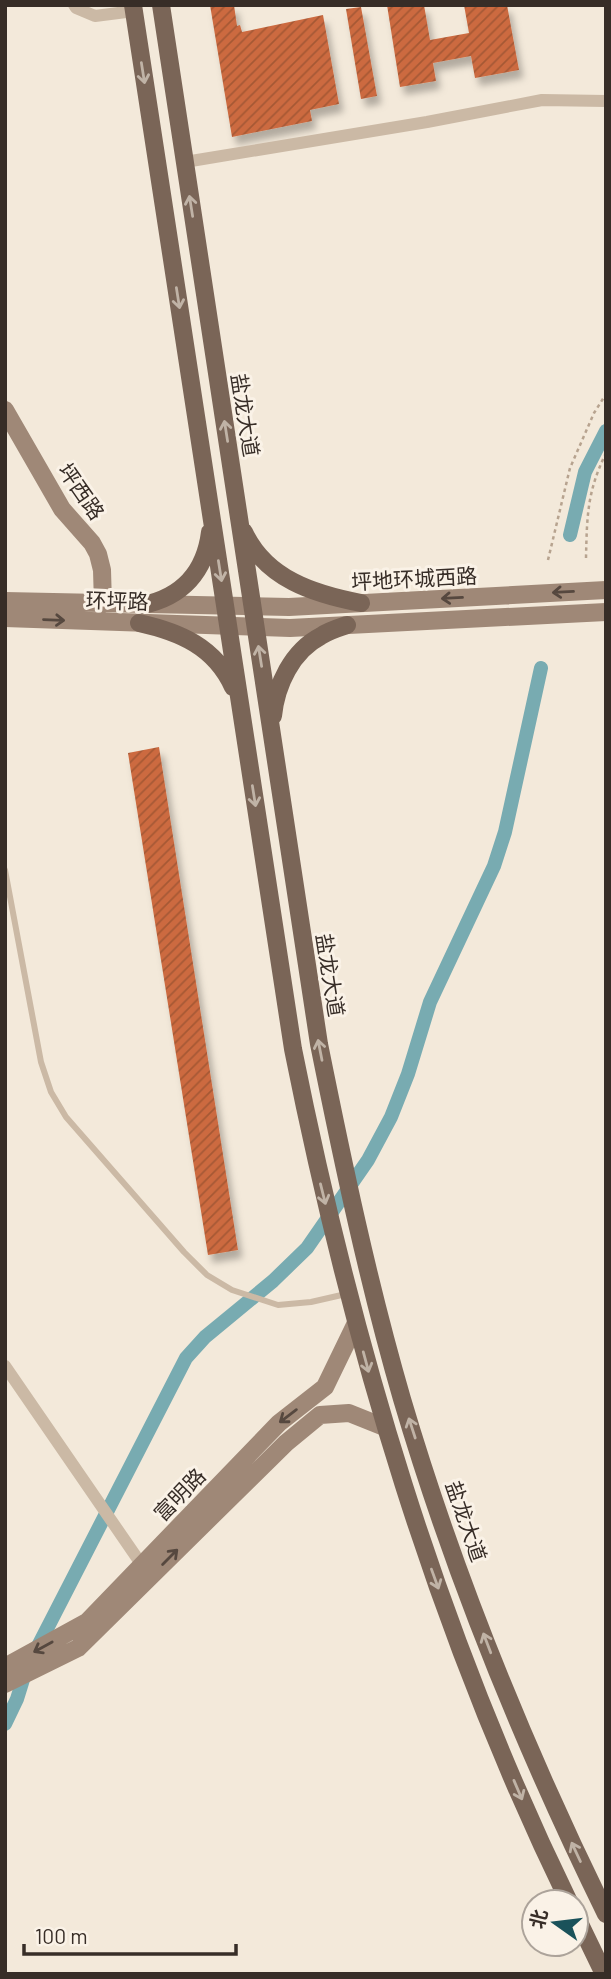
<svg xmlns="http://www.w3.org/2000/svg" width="611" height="1979" font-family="Barlow,'Noto Sans SC',sans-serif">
	<defs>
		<pattern id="building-hatch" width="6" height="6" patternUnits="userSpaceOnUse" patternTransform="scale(1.75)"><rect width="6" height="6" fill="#cc6a3f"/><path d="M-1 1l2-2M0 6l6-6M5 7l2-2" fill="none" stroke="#a65835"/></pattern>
		<filter id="shadow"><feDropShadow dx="4.5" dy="8" stdDeviation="3.5" flood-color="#0004"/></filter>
	</defs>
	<rect width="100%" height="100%" fill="#f3e9da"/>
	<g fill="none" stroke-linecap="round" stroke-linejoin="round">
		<path stroke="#78abb1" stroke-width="14" d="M570,535L585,472L606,431
			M35,1652L186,1358L205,1337L273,1281L307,1248L368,1160L391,1117L408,1074L430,1002L494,866L505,832L541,668
			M5,1724L17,1699L26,1670"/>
	</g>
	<path fill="url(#building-hatch)" filter="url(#shadow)" d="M210,5H234L237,26L240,25L242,32L323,15L339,104L310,110L312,121L232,137Z
		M387,5H424L430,40L469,33L464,5H507L519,70L475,78L471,56L433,63L436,81L400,87Z
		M361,7L377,96L361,99L346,9Z
		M159,747L238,1250L208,1255L128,753Z"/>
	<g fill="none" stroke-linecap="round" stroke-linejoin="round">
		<path stroke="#b7a38f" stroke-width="2.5" stroke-dasharray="3.5 3.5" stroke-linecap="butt" d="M586,558C587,516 587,492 606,453
			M548,560L570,468L594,413L606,394"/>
		<path stroke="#cbb9a5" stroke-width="6" d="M5,870L41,1062L51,1092L66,1117L184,1252L207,1275L232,1290L278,1305L311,1302L346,1294"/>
		<path stroke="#cbb9a5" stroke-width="12" d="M74,5L76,8L95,16L134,11
			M185,162L427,122L542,100L606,101
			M5,1366L146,1571"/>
		<path stroke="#9f8877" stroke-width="18" d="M5,410L62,509L92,543L98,554L102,570L103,604
			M5,601L289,607L606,590
			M5,618L290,628L606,612
			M5,1667L87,1622L279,1423L325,1387L356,1323
			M5,1684L78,1648L286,1443L320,1415L349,1413L384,1427"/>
		<path stroke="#7a6557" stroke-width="18" d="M133,5L293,1049C352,1344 437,1631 569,1902
			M161,5L319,1044C343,1163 368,1282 402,1399C454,1575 525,1749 606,1914
			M244,532C266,579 314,594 361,603
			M143,605C182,597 205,572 210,532
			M139,623C180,632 215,647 233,687
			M273,716C276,685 292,651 321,636C328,631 338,628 347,625
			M576,1916L604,1974"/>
	</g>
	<defs><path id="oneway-shaft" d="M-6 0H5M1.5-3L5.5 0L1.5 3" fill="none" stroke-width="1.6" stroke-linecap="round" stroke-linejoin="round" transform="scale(1.75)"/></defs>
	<g stroke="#c0b3a6">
		<use href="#oneway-shaft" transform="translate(143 73) rotate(81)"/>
		<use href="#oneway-shaft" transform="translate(191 206) rotate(-99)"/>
		<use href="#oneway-shaft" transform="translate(178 298) rotate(81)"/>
		<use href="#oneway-shaft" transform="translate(226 431) rotate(-99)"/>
		<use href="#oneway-shaft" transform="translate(220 571) rotate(81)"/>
		<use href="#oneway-shaft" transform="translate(260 656) rotate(-99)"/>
		<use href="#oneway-shaft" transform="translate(254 796) rotate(81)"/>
		<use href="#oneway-shaft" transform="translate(320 1050) rotate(-101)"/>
		<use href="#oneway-shaft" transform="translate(323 1194) rotate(76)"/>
		<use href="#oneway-shaft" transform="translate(366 1362) rotate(75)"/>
		<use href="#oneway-shaft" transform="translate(412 1428) rotate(-108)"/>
		<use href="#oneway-shaft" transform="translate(435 1579) rotate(70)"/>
		<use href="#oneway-shaft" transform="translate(487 1643) rotate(-111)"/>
		<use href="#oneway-shaft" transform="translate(518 1790) rotate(67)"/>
		<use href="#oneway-shaft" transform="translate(576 1852) rotate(-115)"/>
	</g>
	<g stroke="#56483f">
		<use href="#oneway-shaft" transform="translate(563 592) rotate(177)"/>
		<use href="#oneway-shaft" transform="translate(452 598) rotate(177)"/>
		<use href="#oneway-shaft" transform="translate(54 620) rotate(2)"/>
		<use href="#oneway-shaft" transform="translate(288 1416) rotate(143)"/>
		<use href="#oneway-shaft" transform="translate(170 1557) rotate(-45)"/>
		<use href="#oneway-shaft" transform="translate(43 1647) rotate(151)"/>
	</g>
	<g text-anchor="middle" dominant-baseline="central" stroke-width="6" stroke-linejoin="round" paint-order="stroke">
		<g font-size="21" fill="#372d27" stroke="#faf2e7">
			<text transform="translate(246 415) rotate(81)">盐龙大道</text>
			<text transform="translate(82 491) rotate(55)">坪西路</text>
			<text transform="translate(414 578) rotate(-3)">坪地环城西路</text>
			<text transform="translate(117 600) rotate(2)">环坪路</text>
			<text transform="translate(331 975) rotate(81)">盐龙大道</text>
			<text transform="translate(179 1494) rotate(-46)">富明路</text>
			<text transform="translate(467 1521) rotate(71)">盐龙大道</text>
		</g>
	</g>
	<rect width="611" height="1979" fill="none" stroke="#372d27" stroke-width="14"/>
	<g transform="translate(555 1923) rotate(284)"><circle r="33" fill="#faf2e7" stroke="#aca39a" stroke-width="2"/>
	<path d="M0-5L12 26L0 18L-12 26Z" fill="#1a525a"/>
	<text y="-10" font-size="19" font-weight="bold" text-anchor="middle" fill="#372d27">北</text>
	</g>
	<path d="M24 1944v10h212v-10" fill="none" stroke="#372d27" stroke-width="3.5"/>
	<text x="35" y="1944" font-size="21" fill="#372d27" stroke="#faf2e7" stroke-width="5" paint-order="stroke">100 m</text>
</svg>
